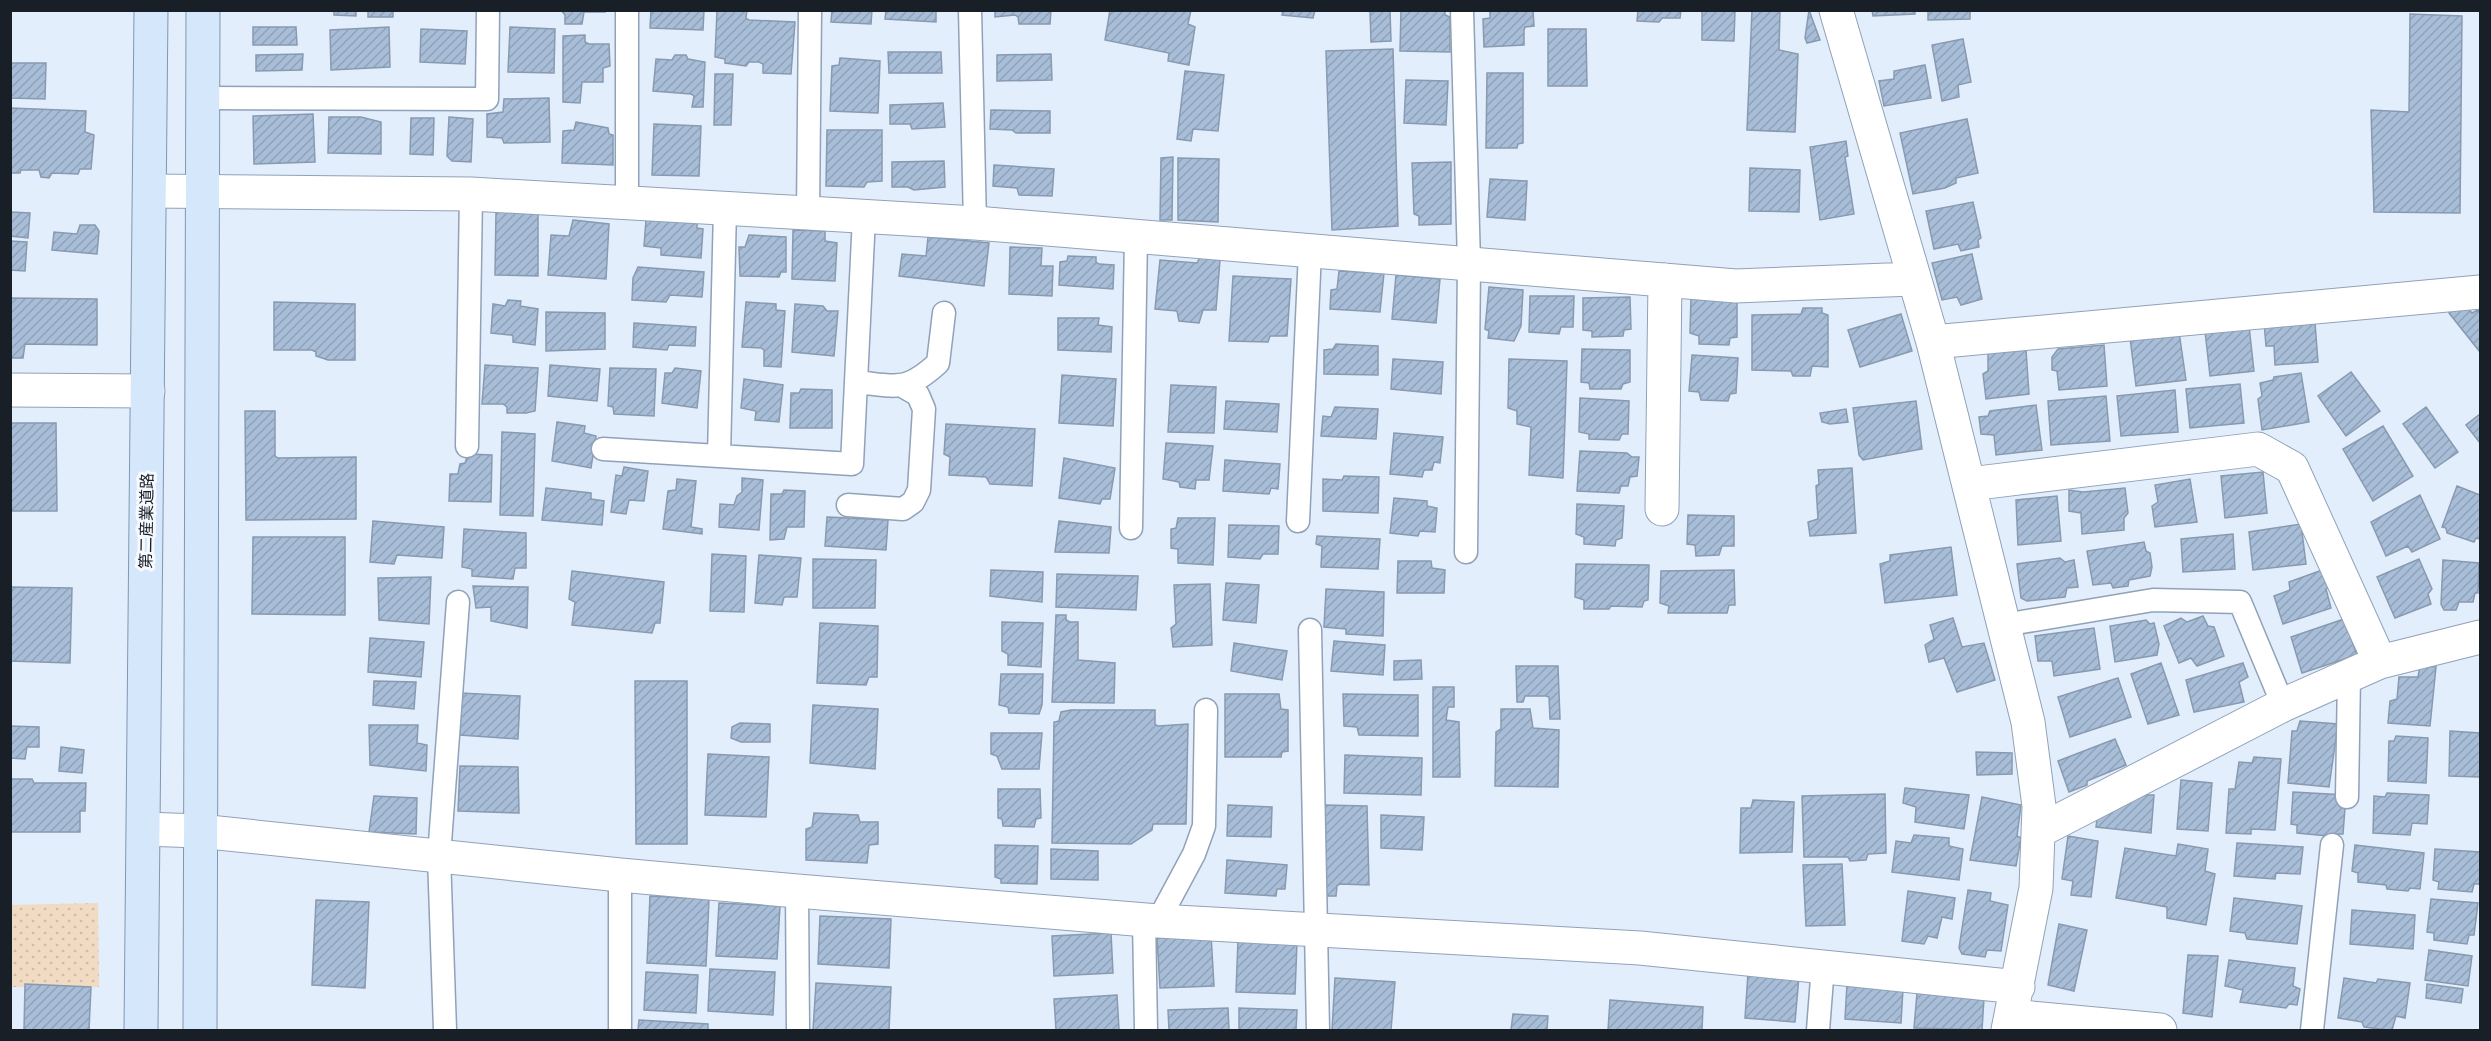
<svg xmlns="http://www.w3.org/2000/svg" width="2491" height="1041" font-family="'Varela Round','Noto Sans JP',sans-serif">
	<defs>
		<pattern id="grass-dots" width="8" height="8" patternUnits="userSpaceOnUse" patternTransform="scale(1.5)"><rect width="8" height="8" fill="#f2dbc3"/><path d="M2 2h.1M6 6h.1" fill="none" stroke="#cfbca8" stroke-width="1.8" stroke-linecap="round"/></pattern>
		<pattern id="building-hatch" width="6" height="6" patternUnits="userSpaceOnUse" patternTransform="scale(1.5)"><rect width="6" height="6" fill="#a8bdd7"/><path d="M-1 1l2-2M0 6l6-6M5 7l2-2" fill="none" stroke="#90a2b9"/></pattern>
	</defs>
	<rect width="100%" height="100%" fill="#e2eefc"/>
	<path fill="url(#grass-dots)" d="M98,903L99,987H11L10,905Z"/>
	<path fill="url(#building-hatch)" stroke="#889ab0" stroke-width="1.5" d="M334,10H356V16L334,15Z
		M368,10H393V17H368Z
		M561,10H605V12H584L582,24H565V15Z
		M651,10H704L703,30L650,28Z
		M717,10H747L746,18L749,20L795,22L791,74L763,73V64L759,62H749L746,66L725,63V59L715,57Z
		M832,10H872L871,24L831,22Z
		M886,10H936V22L885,19Z
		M995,10H1051L1050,24H1019L1018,17L1015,15L995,17Z
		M1110,10H1191L1188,24L1195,27L1189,65L1168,61L1169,53L1105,40Z
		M1315,10L1313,18L1282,15L1283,10Z
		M1370,10H1390L1391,41L1371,42Z
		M1401,10H1445V15L1450,17V52L1400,51Z
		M1490,10H1533L1534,26L1525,27L1524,30V45L1484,47L1483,19L1490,18Z
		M1638,10H1681L1680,18H1662L1659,22L1637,21Z
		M1702,10H1735L1734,41L1702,40Z
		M1752,10H1780L1779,50L1798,54L1795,132L1747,130Z
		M1809,10L1820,40L1807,43L1805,38Z
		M1872,10H1915V14L1873,16Z
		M1928,10H1970V19L1928,20Z
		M2410,14L2462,16L2460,213L2374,212L2371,110L2409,112Z
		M253,27H296L297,45H253Z
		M389,27L390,67L331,70L330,30Z
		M510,27L555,29L554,73L508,72Z
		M421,29L467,31L465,64L420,62Z
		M1548,29H1586L1587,86H1548Z
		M585,35V42L589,44H609L610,66L603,68V82H582L580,103L563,102V36Z
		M1963,39L1971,82L1958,85L1959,97L1942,101L1932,45Z
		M1393,49L1398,226L1332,230L1326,51Z
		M888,52H941L942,73H889Z
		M303,54L302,70L256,71V55Z
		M1051,54L1052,80L997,81V55Z
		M675,55H686L688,59L705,62L703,107H692L694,96L691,94L653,91L656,59L672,60Z
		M840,58L880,61L878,113L830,111L832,66L839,65Z
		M10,63H46L45,99L10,98Z
		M1925,65L1931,98L1884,106L1879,81L1894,79V71Z
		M1185,71L1224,75L1218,131L1193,129L1191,141L1177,139Z
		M1487,73H1523V143L1518,144L1517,148H1486Z
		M715,74H733L731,125H714Z
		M1406,80L1448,81L1446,125L1404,123Z
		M549,98L550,142L504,143L502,138L487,137V114L503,112L504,99Z
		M943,103L945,127L912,129L910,124H890V105Z
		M10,108L86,111L85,132L94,135L91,169H80L78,174L52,173L49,178L41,177L39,170H21L20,173H10Z
		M991,110L1050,111V133H1016L1012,130L990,129Z
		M313,114L315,162L254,164L253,116Z
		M329,117H361L381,122V154L328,153Z
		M449,117L473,119L471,162L452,161L447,156Z
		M411,118H434L433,155L410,154Z
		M1967,119L1978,173L1956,178V183L1945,188L1913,194L1900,133Z
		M576,122L608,128L609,134L613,135V165L562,163L563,131L574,130Z
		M654,124L701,126L699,176L652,175Z
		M827,130H882V181L867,182L864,187L826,186Z
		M1846,141L1848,156L1845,157L1854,214L1820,220L1810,147Z
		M1173,157L1172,220H1160L1161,158Z
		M1178,158L1219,159L1218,222L1178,220Z
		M944,161L945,187L914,190L908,187H892V162Z
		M1451,162V224L1419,225V216L1414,214L1412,163Z
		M994,165L1054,169L1052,196L1019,195L1017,188L993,186Z
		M1750,168L1800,170L1799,212L1749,211Z
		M1490,179L1527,181L1525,220L1487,217Z
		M1973,202L1981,238L1978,240L1979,247L1961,251L1958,244L1934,249L1926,211Z
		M496,211H538V276L495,275Z
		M10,212L30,213L28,238L10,236Z
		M573,220L609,224L606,279L548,275L551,235L569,236Z
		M646,220L697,223V228L703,229L701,258L661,255V248L644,246Z
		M80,225H95L99,231L97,254L52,250L54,232L77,234Z
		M793,230L825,231V241L837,243L835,281L792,279Z
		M749,235L786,237V272H781L779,277L740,276L739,247H745Z
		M928,237L989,243L984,286L899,276L902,254L926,256Z
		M10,241L27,242L25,271L10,270Z
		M1010,247L1042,248L1041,266H1053L1052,296L1009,294Z
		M1972,254L1982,299L1961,305L1957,297L1942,300L1932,263Z
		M1068,256L1096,257V262L1099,264L1114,265L1113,289L1059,285L1060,262L1067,261Z
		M1200,257L1220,260L1216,310H1203L1199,323L1179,321L1177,311L1155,309L1160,260L1197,263Z
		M638,267L704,272L702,297L670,295L666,302L632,300L633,278Z
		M1339,271L1384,273L1380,312L1330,309L1331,290L1337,289Z
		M1396,275L1440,279L1436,323L1392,319Z
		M1233,276L1291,279L1287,336H1270L1268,342L1229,341Z
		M1489,287L1523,290L1521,326L1514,341L1488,338L1489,331L1485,329Z
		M1530,296H1574L1573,327H1561L1559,334L1529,332Z
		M1630,297L1631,329L1624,330L1623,336L1592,337V331L1583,330V298Z
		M1691,297L1737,298V337L1730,338L1729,345L1699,344V336L1690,333Z
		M10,298L97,299V345L25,344L23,358H10Z
		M508,300L521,301L520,306L538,309L535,345L513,342V336L511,335L491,333L493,304L505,306Z
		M274,302L355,304V360H328L316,356V352L312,350H274Z
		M746,302L776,304V310L785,311L781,367L764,366V350L761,348L742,347Z
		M2462,302L2472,313L2478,310L2480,313V352L2449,313Z
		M795,304L823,306L827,311H838L834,356L792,352Z
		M1803,308H1822V313L1828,315V367L1812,366L1810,376H1793L1791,371L1752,370V315L1801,314Z
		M546,312L605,313V349L546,351Z
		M1901,314L1912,351L1860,367L1848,330Z
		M1058,318H1099L1098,325L1112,327L1111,352L1058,350Z
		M2264,322L2315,323L2318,362L2275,365L2274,346H2266Z
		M634,323L696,327L695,346L669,345L667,350L633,347Z
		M2249,326L2254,371L2210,376L2205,331Z
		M2179,332L2186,380L2136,386L2130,338Z
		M1336,344L1378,346V375L1324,374V350L1333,349Z
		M2104,345L2107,386L2059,390L2057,371L2052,370V357L2058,349Z
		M1582,349L1630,350V382L1623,384L1621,389H1590L1589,383L1581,382Z
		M2026,350L2029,394L1986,399L1983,374L1988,371V353Z
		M1692,355L1738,358L1736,393L1730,394L1728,401L1701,400L1699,392L1689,391Z
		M1393,359L1443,362L1441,394L1391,389Z
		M1509,359L1567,361L1563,478L1529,475L1531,427L1517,424V411L1508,408Z
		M485,365L538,368L535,411L526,413H507V407L503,404H482Z
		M550,365L600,369L597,401L548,396Z
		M610,368L656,369L654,416L614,414L613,407L608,406Z
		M675,368L701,371L697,408L662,403L665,373H672Z
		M2351,372L2380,411L2346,436L2318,396Z
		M2301,373L2309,422L2262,430L2258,399L2262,396L2260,383L2273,380L2274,377Z
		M1062,375L1116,379L1113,426L1059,423Z
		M744,379L783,385L779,422L755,420L756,411L741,408Z
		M2240,384L2244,423L2190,428L2186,389Z
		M1171,385L1216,387L1214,433L1168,432Z
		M801,389L832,390V428H790L791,393H799Z
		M2175,390L2178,432L2121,436L2117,396Z
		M2106,396L2110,441L2051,445L2048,401Z
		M1580,398L1629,401L1628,434H1622L1619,440L1589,439V434L1579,432Z
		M1226,401L1279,404L1277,432L1224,429Z
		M1916,401L1922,449L1863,460L1859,455L1853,408Z
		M2036,405L2042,450L1996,455L1994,435L1981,434L1979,417L1988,416L1990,411Z
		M1335,407L1378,409L1376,439L1321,436L1323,416L1331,417Z
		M2426,407L2458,452L2435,468L2403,424Z
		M1846,409L1848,422L1830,424L1822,422L1820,413Z
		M245,411H275V456L278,458L356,457V519L246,520Z
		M2480,414V443L2466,425Z
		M557,422L585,426L584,433L596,436L591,468L552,461Z
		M10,423H56L57,511H10Z
		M946,424L1035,429L1032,486L990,484L986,477L949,475L950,457L944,454Z
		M2383,426L2413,476L2373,501L2343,449Z
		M502,432L535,434L533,516L500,515Z
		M1394,433L1443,437L1440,463L1434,462L1432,470H1424L1422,477L1390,474Z
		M1166,443L1213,446L1209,480H1196L1195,489L1180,487L1179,482L1163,479Z
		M1580,451L1627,453L1632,457H1639L1637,476L1630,477L1628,486H1621L1619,493L1577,491Z
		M468,454L492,455L491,502L449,501L450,474H458L460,464L465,463Z
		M1064,458L1115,468L1110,499H1102L1100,504L1059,498Z
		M1225,460L1280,464L1278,489L1271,488L1269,494L1223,491Z
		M624,467L648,471L644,501L629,500L626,514L611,512L616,475L622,476Z
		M1852,468L1856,533L1810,536L1808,522L1818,519L1816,486L1819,484L1818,470Z
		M2263,472L2267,513L2225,518L2221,476Z
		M1344,476L1379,477L1378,513L1323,511V479L1342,480Z
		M742,478L763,480L759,530L719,527L720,504L734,505L737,496L742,492Z
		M677,479L696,481L691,527L702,529V534L663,529L668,491L676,490Z
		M2190,479L2197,522L2155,527L2152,506L2158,502L2155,485Z
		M2457,486L2480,495V539L2476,538L2474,542L2447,533L2446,528L2442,527Z
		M546,488L591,493V499L604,501L602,525L542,520Z
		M2125,488L2128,513L2124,518V530L2082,534L2081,513L2069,511V490L2083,492Z
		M784,490L805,491L804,527H787L784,539L770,540L771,494H782Z
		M2420,495L2440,539L2412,552L2408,546L2386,556L2371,522Z
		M2057,496L2061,541L2018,545L2016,500Z
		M1394,498L1427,501V506L1437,508L1435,532L1420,531L1418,536L1390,533Z
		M1577,504L1624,506L1622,538L1616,540L1615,546L1584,544V537L1576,534Z
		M1688,515L1734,516V546H1722L1719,555L1696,556L1695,545L1687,544Z
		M827,517L888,520L886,550L825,546Z
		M1178,518H1215L1213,565L1178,563V549L1171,548V529L1176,528Z
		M373,521L444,527L442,558L397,555L394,564L370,562Z
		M1059,521L1111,527L1109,553L1055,552Z
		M2301,524L2306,564L2253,570L2249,532Z
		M1229,525L1279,526L1278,554H1263L1260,559L1228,557Z
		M464,529L526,533V568H515L513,579L472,576V569L462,567Z
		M2233,534L2235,569L2183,572L2181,539Z
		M1317,536L1380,539L1378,569L1321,567L1322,546L1316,544Z
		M253,537H345V615L252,614Z
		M2144,542L2146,551L2150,553L2152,567L2150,576L2129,580L2128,586L2113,588L2111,583L2093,585L2087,551Z
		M1951,547L1957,595L1885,603L1880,564L1890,561V555Z
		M712,554L746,556L744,612L710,611Z
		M759,555L801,558L797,597H784L782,605L755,603Z
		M2060,558L2065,562L2074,560L2078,587L2067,588L2065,597L2027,601L2021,598L2017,564Z
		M813,559L876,560L875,608H813Z
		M2419,559L2432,589L2428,594L2431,604L2395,618L2377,577Z
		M2443,560L2479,563L2478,593H2475L2473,602H2459L2456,610H2444L2441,604Z
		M1398,561H1431L1432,568L1445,570L1444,593H1397Z
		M1576,564L1649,565L1648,600L1644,601L1642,607L1611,606L1609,609H1584V600L1575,597Z
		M2325,569L2331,586L2326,589L2331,608L2283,624L2274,596L2290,590L2289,582Z
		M991,570L1043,572L1042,602L990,596Z
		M1734,570L1735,605H1729L1727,613H1668L1669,606L1660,603L1661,571Z
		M572,571L664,582L660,623H655L652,633L572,625L575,602L569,599Z
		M1057,574L1138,576L1136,610L1056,607Z
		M431,577L429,624L379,620L378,578Z
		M1226,583L1259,585L1256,623L1223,620Z
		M1210,584L1212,645L1173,647L1171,628L1176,624L1174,585Z
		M473,586L528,587L527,628L491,621V607L476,608Z
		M10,587L72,588L70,663L10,661Z
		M1326,589L1384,592L1383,636L1346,634V629L1324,627Z
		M1056,615H1066V620L1070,622H1078V660L1115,663L1114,703L1052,702Z
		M2203,616L2208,626L2214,627L2224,656L2197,666L2191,658L2179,663L2164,626L2181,618L2187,622Z
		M1953,618L1962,647L1984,643L1995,680L1957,692L1944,658L1929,662L1925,645L1934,639L1930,625Z
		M2344,619L2357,655L2302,673L2291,637Z
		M2146,620L2150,624L2154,623L2159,644L2157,655L2115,662L2110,626Z
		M1002,622L1043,623L1041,667L1008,665V654L1002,651Z
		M820,623L878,626L877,677H869L866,685L817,683Z
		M2094,628L2100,669L2054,676L2052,661H2038L2035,636Z
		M370,638L424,642L421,677L368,672Z
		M1334,641L1385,645L1383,675L1331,671Z
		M1234,643L1287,651L1282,680L1231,671Z
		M1421,660L1422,679L1394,680V661Z
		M2161,663L2179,715L2148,724L2131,674Z
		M2243,663L2248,677L2239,682L2244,702L2194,712L2186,680Z
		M1516,666H1558L1560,719H1550L1549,697L1546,696H1525L1523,702H1517Z
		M2420,666L2436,667L2430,726L2388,723L2390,701L2397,699L2399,677H2418Z
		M1001,674H1043L1042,705L1039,714L1009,713L1008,707L999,705Z
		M2118,678L2131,717L2070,737L2058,697Z
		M374,681L416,682L414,709L373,705Z
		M635,681H687V844H636Z
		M1433,687H1454V707H1448L1446,720L1459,722L1460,777H1433Z
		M460,693L520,696L518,739L460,735Z
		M1225,694H1279L1281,709L1288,710V751L1282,752L1281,757H1225Z
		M1343,694L1418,695V736L1359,735L1357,727L1344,726Z
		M813,705L878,709L875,769L810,763Z
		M1501,709H1530L1533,728L1559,730L1558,787L1495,786L1496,732L1501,729Z
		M1071,710H1155V724L1158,726L1188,724L1186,824H1153L1152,830L1131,844L1052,843L1054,722L1059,721L1061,712Z
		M2300,721L2338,724L2329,787L2288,783L2292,731H2297Z
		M740,723L770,724V742H741L731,738L732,727Z
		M369,725H418L417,743L427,745L426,771L370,765Z
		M10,726L39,727V747H27L25,759L10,758Z
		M2450,731L2480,733V777L2449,776Z
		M1042,733L1039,769H1002L997,756L991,754V733Z
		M2396,736L2428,738L2426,783L2388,781L2389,741H2394Z
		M2115,739L2126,765L2087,781V785L2069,792L2058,761Z
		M61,747L84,750L82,773L59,771Z
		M1976,752L2012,753V774L1977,775Z
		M708,754L769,757L766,817L705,815Z
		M1345,755L1422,758L1421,795L1344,793Z
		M2254,757L2281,759L2275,830L2251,829V834L2226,833L2229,789H2235L2239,762L2252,763Z
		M460,766L518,767L519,813L458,811Z
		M10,779H32L34,783H86L85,811H80V832H10Z
		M2181,780L2212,783L2208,831L2177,829Z
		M1905,788L1969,795L1964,829L1915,822L1916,807L1903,803Z
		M998,789H1040L1041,818L1036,819L1034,827L1003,826L1002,819L998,818Z
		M2293,792L2346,795L2343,834H2338V837L2297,833V825L2291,824Z
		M2387,793L2429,795L2427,824L2412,823L2410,835L2373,833L2374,796L2385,797Z
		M1885,794L1886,853L1868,854L1866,860L1850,861L1848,857H1804L1802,796Z
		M2142,795H2154L2151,833L2096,827L2097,819Z
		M374,796L417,798L416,834L369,832Z
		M1982,797L2021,805L2017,836L2021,838L2016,866L1970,860Z
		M1753,800L1794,802L1792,852L1740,853L1741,808H1751Z
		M1228,805L1272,807L1271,837L1227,836Z
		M1324,805L1367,806L1369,885L1340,884L1337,886L1336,896H1325Z
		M814,813L858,815L860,822H878V844L869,845L867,863L806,860V829L812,827Z
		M1381,815L1424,817L1422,850L1381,848Z
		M1914,835L1949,838V846L1963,849L1959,880L1892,872L1896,841L1911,843Z
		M2068,836L2098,841L2091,897L2071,895L2073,881L2062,879Z
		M2237,843L2303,847L2300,874L2276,873L2275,879L2234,876Z
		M2178,844L2208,849L2205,871L2215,874L2206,925L2167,918V907L2116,898L2125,848L2176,856Z
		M995,845L1038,846L1037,884L1001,883V879L995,877Z
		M2355,845L2424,853L2420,889L2410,888L2408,891L2387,889L2386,885L2358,882V873L2352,871Z
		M1051,849L1098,851V880L1051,879Z
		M2435,849L2480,852V884H2474L2472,892L2438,889L2439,882L2433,880Z
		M1227,860L1287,865L1285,889H1277L1276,896L1225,893Z
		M1842,864L1845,925L1806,926L1803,865Z
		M1968,890L1991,893L1990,901L2008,905L2001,951L1987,950L1985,957L1962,954L1959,948Z
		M1908,891L1955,898L1952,919L1942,917L1937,938L1928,936L1924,944L1902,941Z
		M650,896L709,899L706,966L647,963Z
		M2234,898L2302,906L2297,944L2247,939L2245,933L2230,931Z
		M2431,899L2478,903L2474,935H2469L2467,944L2434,940V933L2427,932Z
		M316,900L369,902L365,988L312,985Z
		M719,903L780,906L777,959L716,956Z
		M2352,910L2415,915L2413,949L2350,944Z
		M820,916L891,919L889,968L818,964Z
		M2059,924L2087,930L2074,991L2048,985Z
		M1111,933L1113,973L1054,976L1052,936Z
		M1211,935L1214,986L1160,988L1157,938Z
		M1238,940L1297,942L1295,994L1236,992Z
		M2429,950L2472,956L2468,986L2425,980Z
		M2188,955L2218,956L2212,1017L2183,1013Z
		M2229,960L2295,968L2293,986L2300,989L2297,1005L2289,1004L2286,1008L2240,1002L2243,990L2225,986Z
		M710,969L775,972L773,1015L708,1011Z
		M646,972L698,975L696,1013L644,1010Z
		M1748,973L1799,976L1795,1022L1745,1018Z
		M1335,978L1395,982L1391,1030H1332Z
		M2344,978L2376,983L2378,979L2410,983L2405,1018L2396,1016L2392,1030H2387L2364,1027L2362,1022L2338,1018Z
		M816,983L891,987L889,1030H813Z
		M25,984L91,987L89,1030H24Z
		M1847,984L1903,989L1901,1023L1845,1019Z
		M2427,984L2463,989L2461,1003L2426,998Z
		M1917,993L1984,998L1982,1030L1914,1028Z
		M1117,995L1119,1030H1056L1054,999Z
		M1610,1000L1703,1007L1702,1030H1608Z
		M1228,1008L1229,1030H1169L1168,1010Z
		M1239,1008L1297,1010L1296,1030H1239Z
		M1513,1014L1548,1016L1547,1030H1511Z
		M639,1020L708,1024V1030H638Z"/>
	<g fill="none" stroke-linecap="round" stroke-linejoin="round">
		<g stroke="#90a2b8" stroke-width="25">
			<path id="lane" d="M627,10V203
				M970,10L975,223
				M1462,10L1469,263L1466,552
				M202,98L487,99L488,10
				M808,213L810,10
				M856,382C897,386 905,393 938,363L944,313
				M467,446L471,194
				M603,449L852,464L864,217
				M719,456L725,209
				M848,505L903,509L913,502L919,490L924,409L918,395L904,387
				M1298,521L1310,251
				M1131,528L1136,236
				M2004,625L2153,600L2240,602L2283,705
				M1310,630L1318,1030
				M2347,797L2349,676
				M797,891L798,1030
				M1144,920L1146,1030
				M1158,921L1194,854L1204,826L1206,710
				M445,1030L439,856L458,602
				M620,1030V875
				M1818,1030L1823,966
				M2312,1030L2332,845"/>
		</g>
		<g stroke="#90a2b8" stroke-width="35">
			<path id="street" d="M1836,10L1933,342L2028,722L2039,806L2036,888L2008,1030
				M150,191L471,194L808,213L975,223L1736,286L1913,279
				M1933,342L2480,292
				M10,390L148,391
				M1970,484L2258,449L2292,468L2380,662
				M1662,509L1665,280
				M144,829L199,831L620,875L797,891L1158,921L1640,948L2018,987
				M2039,831L2283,705L2380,662L2480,637
				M2011,1016L2160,1030"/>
		</g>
		<g stroke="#8197b0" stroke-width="35">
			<path id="primary" d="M141,1030L151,10
				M200,1030L203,10"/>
		</g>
		<use href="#lane" stroke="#fff" stroke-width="22"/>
		<use href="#street" stroke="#fff" stroke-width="33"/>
		<use href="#primary" stroke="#d5e7fb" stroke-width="33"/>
	</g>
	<g text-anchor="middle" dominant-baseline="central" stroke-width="6" stroke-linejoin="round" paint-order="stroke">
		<g font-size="16" fill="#181f27" stroke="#f6faff">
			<text transform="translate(147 521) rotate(-89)">第二産業道路</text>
		</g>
	</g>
	<rect width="2491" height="1041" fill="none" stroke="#181f27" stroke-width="24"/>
</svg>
